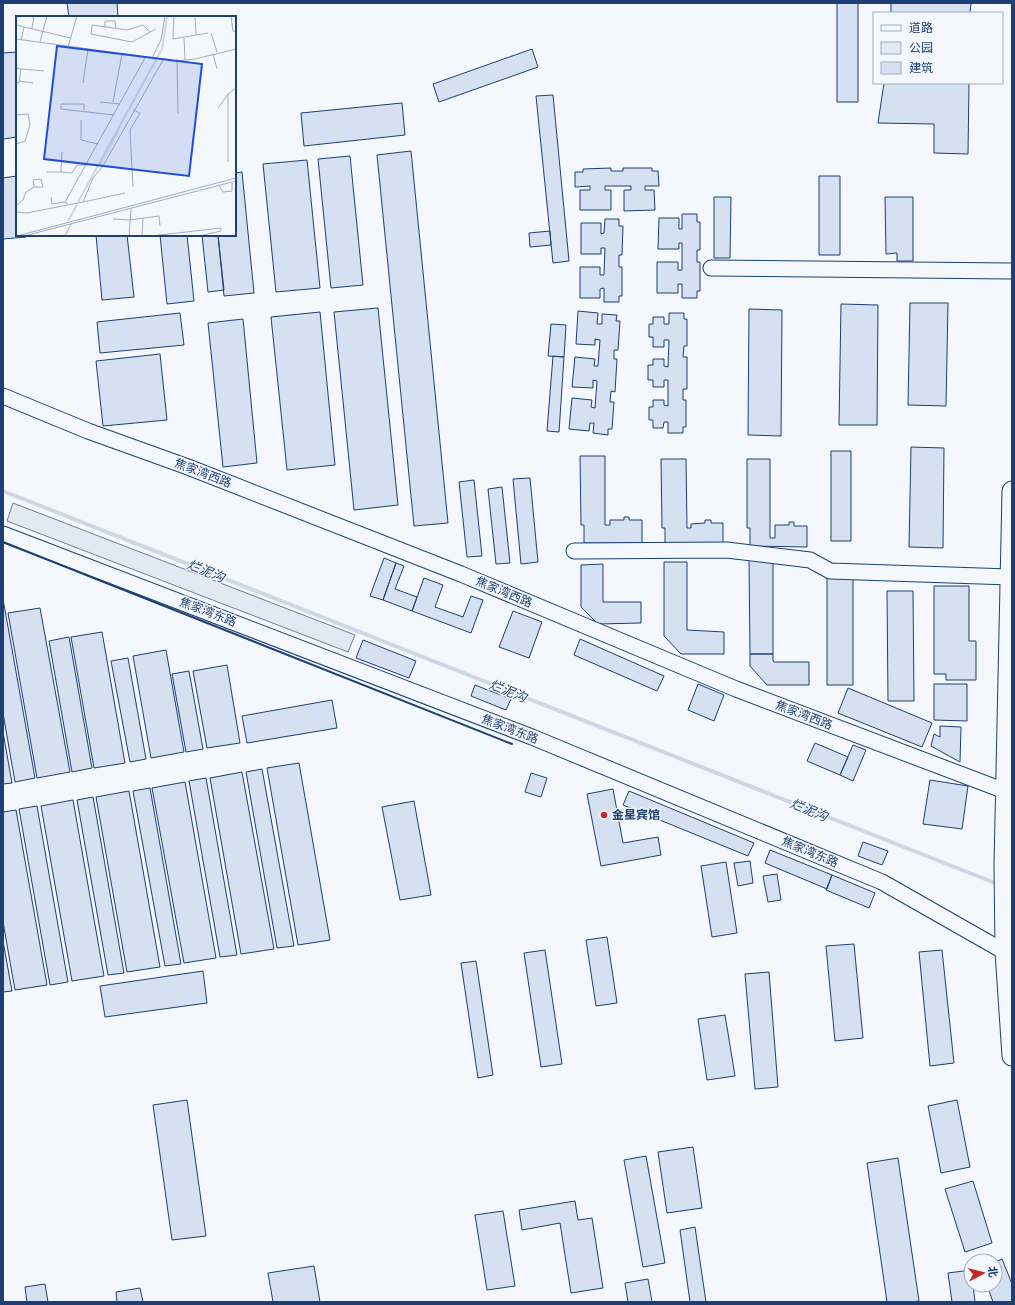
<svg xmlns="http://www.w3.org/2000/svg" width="1015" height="1305" font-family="'Asap Condensed','Noto Sans SC',sans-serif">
	<rect width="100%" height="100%" fill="#f4f7fb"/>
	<path fill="#e3e9f0" stroke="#687fa3" d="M13,503L355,635L348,652L7,521Z"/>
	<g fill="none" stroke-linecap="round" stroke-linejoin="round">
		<path stroke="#cfd7e4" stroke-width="4" d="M3,491L1000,885"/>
	</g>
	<path fill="#d5e0f0" stroke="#1d3f73" d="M67,3H117L118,17H69Z
		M837,3H858V102H837Z
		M891,3H971L970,13H891Z
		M532,49L538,67L439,102L433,84Z
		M17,52V137L3,139V53Z
		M884,83H969L968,154L934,153V124L878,123Z
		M553,95L569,261L553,263L536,96Z
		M402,103L405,135L304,146L301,113Z
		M411,151L448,523L414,526L377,155Z
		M350,156L363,285L331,288L318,159Z
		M307,160L320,288L276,292L263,164Z
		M611,168V171H623V168H652V171H658L659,186H645V190H654L655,210L624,211V190H631V186H605V190H611V210H580V190H590V186L575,187V172H583V169Z
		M242,172L254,293L224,296L218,235H235V173Z
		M17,176V235H26V237L3,239V178Z
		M819,176H840V255H819Z
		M714,197H731L730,258H714Z
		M885,197H913V261H897V253L886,254Z
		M682,214H697V222H700V250H697V262H700V291H697V298H682V284H678V293H657V262H678V270H682V243H679V249H658L659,218H679V229H682Z
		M605,219H619V226H623L622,255H619V267H622V296H619V302H604V288L600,289V298H580V267H600V275H604L605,248H601V254H581V223H601V234L604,233Z
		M550,231L551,245L530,247L529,233Z
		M96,235H127L134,297L102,300Z
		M160,235H187L194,301L167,304Z
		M202,235H218L224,290L208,292Z
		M910,303H948L946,406L908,405Z
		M841,304L878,305L877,425H839Z
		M378,308L398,505L354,510L334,312Z
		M749,309L782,310L781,436L748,435Z
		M578,311L598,313L597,324H602V314L617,315L616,321H620L618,350H614V359H617L615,392L611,391L610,402H614L612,429H608V435L593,433L594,423H590L589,431L569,429L572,398L592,400L591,407L595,408L597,381L593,380V388L572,387L575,357L595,359L594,366H598L600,340L595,339V345L576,344Z
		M320,312L335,465L287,470L271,317Z
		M180,313L184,345L100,353L97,322Z
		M669,313H684V319H687V346H684L683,357H687V389H683V400H686V427H683V433H668V422H664L663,428H653V420H649V407H653V400H664V405L668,406V380H664V387H653V380H648V365H653V359H664V366L668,367L669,340H664V347H653V337H649V324H653V317H664V324H669Z
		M243,319L257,463L223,467L208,323Z
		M551,324L566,325L564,357L548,356Z
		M160,354L167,420L103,426L96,361Z
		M553,356L564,357L559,432L547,431Z
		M911,447L944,448L943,548L909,547Z
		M831,451H851V541H831Z
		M580,456H605V525H610V520H624V517H629V520H642V543H584V525H581Z
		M661,459H686L687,528H691V524L705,523V520H711V523H723V546H665V528H662Z
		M747,459H770V538H775V525H789V522H794V526H807V547L750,546V528H747Z
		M530,478L538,562L521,564L513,479Z
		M474,480L482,556L467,557L459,482Z
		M502,487L510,563L496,564L488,489Z
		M384,558L396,563L383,600L370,596Z
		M749,560H773V654H750Z
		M664,562H687V630L724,632V654H681L664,636Z
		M396,563L404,566L395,589L417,597L412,611L383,600Z
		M603,564V602H641V623L598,624L581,607V565Z
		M827,575H853V685H827Z
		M424,578L443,585L435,607L463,617L471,596L483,600L471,633L412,611Z
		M934,586H969V641H976V680H946V674H934Z
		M887,591H913L914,701H888Z
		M3,599L35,778L15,782L3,713Z
		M40,608L70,772L37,778L8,613Z
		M513,611L542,622L529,658L499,647Z
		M102,632L125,763L94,768L71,637Z
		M69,637L92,768L72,772L49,641Z
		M580,639L664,676L657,691L574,655Z
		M363,640L416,661L409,678L356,658Z
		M166,650L184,752L151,758L133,656Z
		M750,654H773V661L774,662H809V685H767L750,666Z
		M128,658L146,759L130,762L111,661Z
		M227,665L240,743L207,748L193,671Z
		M189,671L203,749L186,752L172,674Z
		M698,684L724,695L714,721L688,710Z
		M934,684H967V721L934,720Z
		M475,685L511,699L506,710L471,696Z
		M848,688L932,723L922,747L838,713Z
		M332,700L337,728L247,743L242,716Z
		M940,726L961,727L960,762L931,746L934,734L940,737Z
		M3,732L12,783L3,784Z
		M815,743L848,757L840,775L807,761Z
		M853,745L866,750L853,781L840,775Z
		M299,763L330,940L298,945L267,768Z
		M262,769L294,946L277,948L246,772Z
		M242,772L274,949L241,954L210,778Z
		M531,773L547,778L541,797L525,792Z
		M206,778L237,955L220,957L189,781Z
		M930,780L968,786L962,829L923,824Z
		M185,782L216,958L184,963L152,788Z
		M150,788L181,964L165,966L133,791Z
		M613,789L623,843L658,837L661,855L601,866L587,794Z
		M129,791L160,967L127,972L96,797Z
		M629,791L754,843L748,856L623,805Z
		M93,797L124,973L108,975L77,800Z
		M73,800L104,976L72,981L41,806Z
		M414,801L431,895L400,900L382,807Z
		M37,806L68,982L50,985L19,809Z
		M16,810L47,985L15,990L3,922V812Z
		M863,842L888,851L882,865L858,856Z
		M770,850L832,875L827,889L765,863Z
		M750,861L753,883L738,886L734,863Z
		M726,862L737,933L712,937L701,866Z
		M777,874L781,900L768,902L763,876Z
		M832,875L875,893L869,908L826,890Z
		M607,937L617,1003L596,1006L586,940Z
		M3,941L12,991L3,992Z
		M854,944L863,1038L835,1041L826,946Z
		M545,950L562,1064L541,1067L524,953Z
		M942,950L954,1063L930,1066L919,952Z
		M476,961L493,1075L478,1078L461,963Z
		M203,971L207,1003L105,1017L100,986Z
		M769,972L778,1087L755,1089L745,974Z
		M725,1015L735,1076L707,1080L698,1019Z
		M187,1100L206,1236L172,1240L153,1105Z
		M957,1100L970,1167L941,1173L928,1106Z
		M693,1147L702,1208L667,1213L658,1152Z
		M646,1156L665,1263L643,1267L624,1160Z
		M898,1158L919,1301L912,1302H887L867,1163Z
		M973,1181L992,1243L965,1252L945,1189Z
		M575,1201L578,1220L592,1218L603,1288L571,1293L560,1223L522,1230L519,1210Z
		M503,1211L515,1286L487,1290L475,1215Z
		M695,1227L706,1302H690L680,1230Z
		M1002,1259L1012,1284V1302H993L987,1285H995V1262Z
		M314,1266L320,1302H273L268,1273Z
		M971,1270V1285H973L975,1302H952L948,1273Z
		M648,1279L652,1302H628L625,1283Z
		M45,1284L48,1302H27L25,1287Z
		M140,1288L143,1302H117L116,1292Z"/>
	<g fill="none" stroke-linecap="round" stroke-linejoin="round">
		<g stroke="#1d3f73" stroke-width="17">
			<path id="minor" d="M711,268L1012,271
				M3,396L88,431L188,467L461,574L736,689L1005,791
				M3,534L532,737L882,882L1005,952
				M574,551L727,550L810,560L830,571L1010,577"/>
		</g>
		<g stroke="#1d3f73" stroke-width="21">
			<path id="major" d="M1012,491L1004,865L1005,952L1012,1056"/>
		</g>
		<use href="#minor" stroke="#f4f7fb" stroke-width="15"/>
		<use href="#major" stroke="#f4f7fb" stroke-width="19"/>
		<path stroke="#1d3f73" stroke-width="2" d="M3,542L512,744"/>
	</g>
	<circle fill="#c62828" stroke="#f4f7fb" stroke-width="1.5" cx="604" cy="815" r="4"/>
	<g text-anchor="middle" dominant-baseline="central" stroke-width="3" stroke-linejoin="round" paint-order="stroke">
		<g font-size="12" fill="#1d3f73" stroke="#f4f7fb">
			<text transform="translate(203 473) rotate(21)">焦家湾西路</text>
			<text transform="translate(504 592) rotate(23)">焦家湾西路</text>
			<text transform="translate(208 612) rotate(21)">焦家湾东路</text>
			<text transform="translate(804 715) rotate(21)">焦家湾西路</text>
			<text transform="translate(510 729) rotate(21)">焦家湾东路</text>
			<text transform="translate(810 852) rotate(23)">焦家湾东路</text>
		</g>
		<g font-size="12" font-weight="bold" fill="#1d3f73" stroke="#f4f7fb" text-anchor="start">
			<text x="612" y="815">金星宾馆</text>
		</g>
		<g font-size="13" font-style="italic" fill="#1d3f73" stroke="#f4f7fb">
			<text transform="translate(206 571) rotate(22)">烂泥沟</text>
			<text transform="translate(508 691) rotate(22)">烂泥沟</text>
			<text transform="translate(809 810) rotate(22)">烂泥沟</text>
		</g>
	</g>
	<g transform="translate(16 16)">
		<rect width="220" height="220" fill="#f4f7fb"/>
		<path d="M103,112L105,113L86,149L84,148Z" fill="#e3e9f0"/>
		<path fill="none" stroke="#cfd7e4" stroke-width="2" d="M62,186L146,33L151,0M52,205L61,189"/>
		<path fill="none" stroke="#9eadc5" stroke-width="1" d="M158,0L157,23L192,17M179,0L180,19M215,0L217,15L220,16M0,9L8,11L5,24M8,11L55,22M89,11V5H99L100,13M16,12L18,0M134,16L127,9L111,14L76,9L75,18L116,26L140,13M195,17L201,36M168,22L169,44M0,23L161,45L179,43L220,33M24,26L31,0M52,31L61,0M197,38L201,53M136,42L145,24L149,0M161,43L162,98M0,52L5,53L3,67L0,66M5,53L28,55M3,65L17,67M67,67L72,33M84,86L104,88M97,86L106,38M202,92L212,78M68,94V88H45V93L98,99M117,94L124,97L114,114L117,171M0,99L12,98L14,109L9,125L0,128M65,104V124L82,128M212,146V78L220,72M30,156H45L46,136M45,156L56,157L61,149H71M203,170L207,176L216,175V167M35,181L36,188L49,186M67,186L109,177M52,188L49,186L129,42M0,190L7,184L10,176L18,171H27L25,163L17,164L18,171M0,196L11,197L67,186L77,162L87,150L147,44M97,203L114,204M114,204L143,200L144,210M1,220L220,162M8,220L220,165M49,220L55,208M113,220L115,193M126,220L127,202M135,220L205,212V215L183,220"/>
		<path fill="#1d4ed8" fill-opacity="0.15" stroke="#1d4ed8" stroke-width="2" d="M41,30L186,48L173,160L28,143Z"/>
		<rect width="220" height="220" fill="none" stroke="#1d3f73" stroke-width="2"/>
	</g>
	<rect width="1015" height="1305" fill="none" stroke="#1d3f73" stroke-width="8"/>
	<rect x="873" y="12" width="130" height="72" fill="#f4f7fb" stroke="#9eadc5"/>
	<rect x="881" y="25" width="20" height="6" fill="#f4f7fb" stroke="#9eadc5"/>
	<text x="909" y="32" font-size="12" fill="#1d3f73">道路</text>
	<rect x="881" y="42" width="20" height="12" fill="#e3e9f0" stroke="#9eadc5"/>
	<text x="909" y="52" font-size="12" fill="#1d3f73">公园</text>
	<rect x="881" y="62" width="20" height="12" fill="#d5e0f0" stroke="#9eadc5"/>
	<text x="909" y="72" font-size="12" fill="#1d3f73">建筑</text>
	<g transform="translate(983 1273) rotate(83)"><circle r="19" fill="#f4f7fb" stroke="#9eadc5"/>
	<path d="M0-3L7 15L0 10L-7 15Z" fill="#c62828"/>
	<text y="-6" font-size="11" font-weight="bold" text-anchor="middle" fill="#1d3f73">北</text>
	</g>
</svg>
